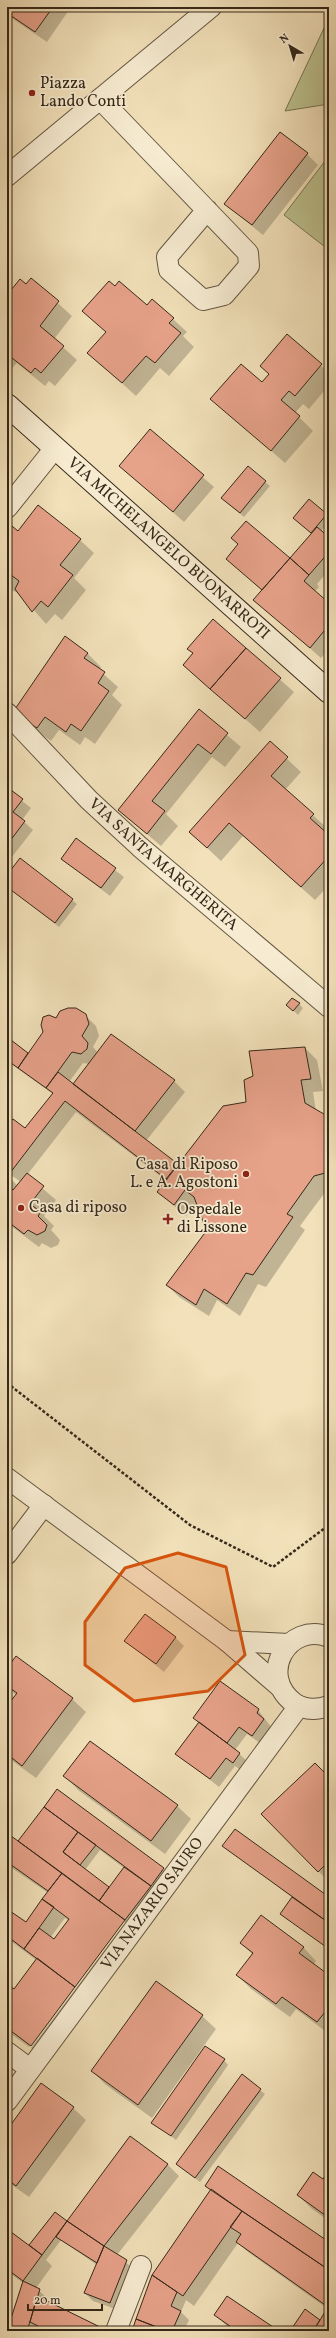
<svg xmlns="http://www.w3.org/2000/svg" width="336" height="2338" font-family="Vollkorn,serif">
	<rect width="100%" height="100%" fill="#f2e1ba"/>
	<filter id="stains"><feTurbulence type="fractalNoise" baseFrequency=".005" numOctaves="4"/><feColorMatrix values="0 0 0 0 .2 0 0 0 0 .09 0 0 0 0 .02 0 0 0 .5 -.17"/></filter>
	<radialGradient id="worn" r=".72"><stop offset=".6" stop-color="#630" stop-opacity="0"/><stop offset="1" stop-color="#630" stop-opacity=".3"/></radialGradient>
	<path fill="#bcc28f" stroke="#787554" d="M329,21V104L285,111L325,26Z
		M325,161L329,164V250L284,215Z"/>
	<path fill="#0003" fill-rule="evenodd" d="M7,7H71L47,42L7,15Z
		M307,154L318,165L263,235L225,204Z
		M31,279L72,316L54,339L77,360L55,386L49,381L45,386L17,363L12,368L7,364V296L26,285Z
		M147,306L173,319L187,332L183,336L194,347L169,376L160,368L136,396L89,353L107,333L84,311Z
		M287,336L329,373V385L309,409L303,404L295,413L313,431L285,463L212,399L263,383L270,375Z
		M150,431L214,487L184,522L120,466Z
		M248,468L270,486L244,517L227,503Z
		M309,500L329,517V522L321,531L329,538V570L317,584L319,587L314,592L329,605V649L321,658L255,600L263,591L227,559L290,560L312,533L299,522Z
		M7,524L18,532L80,540L94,553L74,578L86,590L62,620L55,614L46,624L20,594L7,588Z
		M213,620L294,692L260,732L184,665L194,654L188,648Z
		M87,653L101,667L99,670L118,687L112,695L122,705L95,744L85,737L80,745L59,730L51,741L28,725Z
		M199,711L241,747L225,767L212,757L166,814L178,826L161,846L119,810Z
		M270,743L301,772L285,790L327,828L324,831L329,836V885L315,900L243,836L221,861L190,832Z
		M7,789L31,808L22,820L33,830L8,862Z
		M76,840L124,877L110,896L62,859Z
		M20,860L77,904L59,927L7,886V877Z
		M299,1004L303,1008L298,1015L292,1009Z
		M85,1015L96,1026L99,1036L93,1047L98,1053L174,1081L185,1092L146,1141L178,1166L305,1048L317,1060L323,1091L313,1092L316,1111L329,1118V1187L300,1226L305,1230L266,1287L258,1284L240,1316L217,1300L209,1316L179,1297L167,1285L210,1228L205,1223L197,1203L186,1216L158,1192L167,1181L76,1112L27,1175L56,1200L44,1216L54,1226L51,1230L60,1240L58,1245L51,1248L42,1243L39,1247L7,1223V1127L26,1130L53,1094L7,1061V1038L29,1054L56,1019ZM83,1063L89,1064L73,1086L69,1082ZM8,1173L21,1182L18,1186L11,1179Z
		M7,1390L11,1394L7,1399Z
		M175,1637L184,1646L164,1672L126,1641Z
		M7,1669L72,1699L86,1712L36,1778L7,1757V1707L16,1695L7,1687Z
		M258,1710L272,1728L260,1743L247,1734L235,1750L248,1762L242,1771L235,1766L219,1787L177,1754L199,1723L194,1718Z
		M65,1776L177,1806L191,1819L165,1854L78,1790Z
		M329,1778V1882L263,1815Z
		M57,1790L163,1869L174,1880L45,2059L31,2048L126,1922H123L29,2047L7,2031V1986L14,1991L36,1960L7,1938V1910L26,1924L48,1893L12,1868L7,1874V1834L18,1842ZM100,1850L124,1868L109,1888L85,1870ZM65,1918L69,1921L54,1941L50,1938Z
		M224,1846L329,1899V1949L281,1914L293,1898Z
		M241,1943L303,1947L316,1961L313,1965L329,1976V2034L296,2009L290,2017L251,1989L237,1975L253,1955Z
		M202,2016L216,2029L152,2118L106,2085L92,2071Z
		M224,2060L228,2065L176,2140L152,2122Z
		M242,2076L265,2094L200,2182L177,2164Z
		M42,2084L73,2108L86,2120L29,2197L12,2185L7,2192V2131Z
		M130,2138L168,2165L179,2176L117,2255L135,2270L118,2310L93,2301L85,2293L97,2265L61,2240L46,2260L52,2266L36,2288L47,2298L46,2302L104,2331H7V2326H9L23,2283L7,2271V2230L29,2246L55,2213L67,2223Z
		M329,2171V2221L312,2209L298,2195L323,2180Z
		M211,2190L329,2243V2331H292L321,2321L328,2309L248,2252L238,2243L194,2306L186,2300L181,2312L189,2320L184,2331H132L155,2278Z
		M215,2315L277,2331H227L229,2328Z"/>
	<path fill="#e7a28a" stroke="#352819" d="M7,7H53L35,32L7,13Z
		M280,132L308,153L252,225L224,204Z
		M31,278L59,301L40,326L64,346L41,373L35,368L31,373L7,354V295L20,279L26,284Z
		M109,281L115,286L119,281L147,305L152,299L174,318L169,323L181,333L155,363L146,356L122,383L87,353L106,332L82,311Z
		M287,334L322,364L295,396L289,391L281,400L300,416L271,451L210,399L241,364L262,382L269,374L260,366Z
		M150,429L204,475L173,512L119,466Z
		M248,466L266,481L240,513L221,498Z
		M309,499L327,514L311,533L293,518Z
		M38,505L81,539L60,565L73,575L48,607L41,601L32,612L15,589L19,581L11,575L7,580V522L18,531Z
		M246,521L290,558L262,590L226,559L238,544L231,538Z
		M317,527L329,537V552L309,575L290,558Z
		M290,558L309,575L304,581L329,603V625L310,648L253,600Z
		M213,619L246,648L210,689L183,665L193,653L187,649Z
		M65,636L88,653L84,658L105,672L98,683L109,691L81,731L71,724L66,732L45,717L37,728L13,712Z
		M246,648L281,678L245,719L210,689Z
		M199,709L228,733L211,754L198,744L152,801L165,811L147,834L118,810Z
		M270,741L288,757L271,776L314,814L310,818L329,835V856L301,887L229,823L207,848L189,832Z
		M7,787L23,799L13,812L25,821L7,845Z
		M76,838L116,868L101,888L61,859Z
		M20,858L73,899L55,923L7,887V875Z
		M292,998L300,1003L293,1011L286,1005Z
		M68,1008H76L86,1014L89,1024L82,1036L88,1043L87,1049L81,1054L72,1052L46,1088L18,1068L43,1032L41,1025L43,1017L49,1015L56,1018L60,1011Z
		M111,1034L175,1080L135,1131L73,1084Z
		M7,1037L28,1053L18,1068L7,1060Z
		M305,1047L311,1079L301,1080L305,1103L329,1117V1172L314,1176L287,1214L293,1217L253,1275L246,1273L227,1304L204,1289L196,1305L166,1285L210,1226L204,1224L194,1197L185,1190L174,1205L157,1192L223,1106L246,1102L244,1080L253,1076L249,1051Z
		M58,1072L178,1164L166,1179L65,1101L10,1173L7,1170V1126L13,1119L25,1128L53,1093L46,1088Z
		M27,1173L44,1186L30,1204L41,1212L38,1216L47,1225L45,1231L37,1235L28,1230L24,1234L7,1221V1185L13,1190Z
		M145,1614L176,1637L156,1664L124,1641Z
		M16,1656L73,1698L22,1766L7,1754V1706L17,1693L7,1686V1668Z
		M220,1681L259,1709L257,1713L264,1719L252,1736L239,1727L227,1743L193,1718Z
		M199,1722L240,1753L233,1763L226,1758L210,1779L175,1754Z
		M90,1741L178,1805L151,1841L63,1776Z
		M315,1763L329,1777V1861L318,1872L261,1814Z
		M57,1789L164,1868L151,1886L44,1807Z
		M44,1807L78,1832L63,1852L109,1887L99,1901L18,1841Z
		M235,1829L329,1897V1923L222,1846Z
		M78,1832L96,1845L80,1865L63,1852Z
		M7,1833L62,1873L48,1891L7,1862Z
		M124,1867L151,1886L125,1920L99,1901Z
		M62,1873L125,1920L75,1987L24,1949L39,1928L54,1939L69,1919L42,1899Z
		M292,1897L329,1923V1949L280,1914Z
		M42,1899L54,1907L24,1949L7,1936V1909L26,1922Z
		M261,1915L304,1947L299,1953L329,1975V2007L317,2022L282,1997L276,2004L236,1975L253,1953L240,1943Z
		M37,1958L75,1987L31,2046L7,2028V1984L14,1989Z
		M156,1981L203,2015L138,2105L91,2071Z
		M205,2046L225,2059L171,2136L151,2123Z
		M242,2074L261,2089L195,2178L176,2164Z
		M41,2083L74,2107L16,2186L7,2179V2130Z
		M130,2136L168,2164L104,2246L67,2221Z
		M218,2166L329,2242V2270L205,2186Z
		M329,2170V2218L297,2195L313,2172L323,2179Z
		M211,2189L242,2211L183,2296L152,2275Z
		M242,2211L329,2270L328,2307L236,2242L241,2234L230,2227Z
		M55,2212L67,2221L42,2255L29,2245Z
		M67,2221L104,2246L97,2263L56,2237Z
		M7,2229L42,2255L23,2281L7,2269Z
		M104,2246L127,2260L110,2303L84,2293Z
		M152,2275L177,2292L171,2306L181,2311L172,2331H167L136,2319Z
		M23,2281L40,2289L27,2331H7Z
		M37,2296L102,2328L100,2331H48L30,2322Z
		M227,2296L279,2331H237L214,2315Z
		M329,2305V2331H313L320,2320Z
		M305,2309L320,2320L313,2331H290Z
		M136,2319L167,2331H132Z
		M229,2326L237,2331H226Z"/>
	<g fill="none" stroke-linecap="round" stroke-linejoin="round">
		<g stroke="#645641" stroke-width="22">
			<g id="street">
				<path d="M100,99L248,253L249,266L224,295L203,300L169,270L167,257L207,210"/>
				<path d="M7,176L211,7"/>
				<path d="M7,508L55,448"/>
				<path id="s1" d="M7,713L89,800L140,847L329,1007"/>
				<path d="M7,1478L227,1641L279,1686"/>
				<path d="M7,1554L44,1505"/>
				<path d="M329,1637C288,1621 257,1675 294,1703C304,1710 317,1710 329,1706"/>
				<path d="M227,1641L289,1644"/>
				<path d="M7,2052L30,2069"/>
				<path id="s2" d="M7,2101L299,1706"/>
				<path d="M116,2331L141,2266"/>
			</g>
		</g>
		<g stroke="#352819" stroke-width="24">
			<g id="secondary">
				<path id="s3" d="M7,405L329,692"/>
			</g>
		</g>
		<path stroke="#352819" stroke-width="2.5" stroke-dasharray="3 2" stroke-linecap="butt" d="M7,1383L190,1525L273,1567L329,1525"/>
		<use href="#street" stroke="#f7ecd2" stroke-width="20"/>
		<use href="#secondary" stroke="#f7ecd2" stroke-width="22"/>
	</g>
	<path fill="#d6540d" fill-opacity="0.2" stroke="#d6540d" stroke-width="3" stroke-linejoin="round" d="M178,1553L226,1567L245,1655L208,1691L134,1701L85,1665V1622L125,1568Z"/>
	<g fill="#8f2418" stroke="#f7ecd2" stroke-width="1.5">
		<circle cx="32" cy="93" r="4"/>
		<circle cx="246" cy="1174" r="4"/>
		<circle cx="21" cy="1208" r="4"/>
		<path d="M166 1213h4v4h4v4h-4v4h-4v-4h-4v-4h4z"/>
	</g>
	<g text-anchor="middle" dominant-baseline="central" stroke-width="3.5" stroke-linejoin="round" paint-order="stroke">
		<g font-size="16" fill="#352819" stroke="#f7ecd2" text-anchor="start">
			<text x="40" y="84">Piazza<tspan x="40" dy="18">Lando Conti</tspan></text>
			<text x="238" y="1165" text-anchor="end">Casa di Riposo<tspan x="238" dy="18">L. e A. Agostoni</tspan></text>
			<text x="29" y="1208">Casa di riposo</text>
			<text x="177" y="1210">Ospedale<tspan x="177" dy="18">di Lissone</tspan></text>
		</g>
		<g font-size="16" fill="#352819" stroke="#f7ecd2">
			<text stroke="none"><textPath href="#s3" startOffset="216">VIA MICHELANGELO BUONARROTI</textPath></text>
			<text stroke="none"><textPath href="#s1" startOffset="218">VIA SANTA MARGHERITA</textPath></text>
			<text stroke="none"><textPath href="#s2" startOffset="245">VIA NAZARIO SAURO</textPath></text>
		</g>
	</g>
	<rect width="336" height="2338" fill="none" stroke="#f2e1ba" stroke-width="24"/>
	<rect x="8" y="8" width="320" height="2322" fill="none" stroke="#352819" stroke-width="2"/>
	<rect x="12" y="12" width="312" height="2314" fill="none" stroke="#352819"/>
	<g transform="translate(290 46) rotate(322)" stroke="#f7ecd2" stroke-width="3" paint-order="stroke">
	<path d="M0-3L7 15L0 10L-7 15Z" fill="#352819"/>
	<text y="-6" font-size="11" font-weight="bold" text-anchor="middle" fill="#352819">N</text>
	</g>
	<path d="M28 2304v6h74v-6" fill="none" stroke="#352819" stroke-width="2"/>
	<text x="34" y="2304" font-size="12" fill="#352819" stroke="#f7ecd2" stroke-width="3" paint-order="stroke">20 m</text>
	<rect width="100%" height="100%" filter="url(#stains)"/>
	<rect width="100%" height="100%" fill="url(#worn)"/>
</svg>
